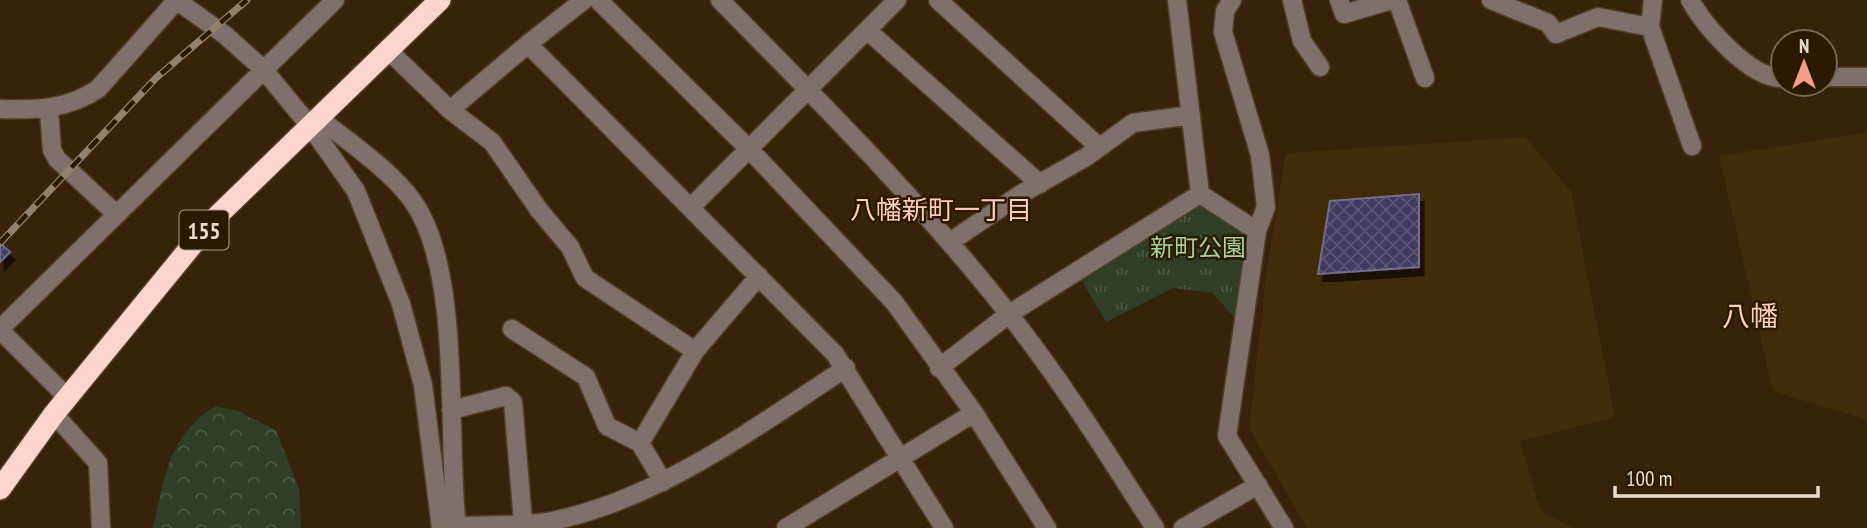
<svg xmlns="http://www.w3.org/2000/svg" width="1867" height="528" font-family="'PT Sans Narrow','Noto Sans JP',sans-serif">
	<defs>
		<pattern id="forest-crowns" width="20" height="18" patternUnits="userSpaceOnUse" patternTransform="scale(1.75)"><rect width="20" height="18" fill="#2e3e27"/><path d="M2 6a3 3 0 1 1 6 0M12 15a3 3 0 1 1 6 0" fill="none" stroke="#4c5945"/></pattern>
		<pattern id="park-tufts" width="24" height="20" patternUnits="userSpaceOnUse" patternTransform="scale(1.75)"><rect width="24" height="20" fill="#2e3e27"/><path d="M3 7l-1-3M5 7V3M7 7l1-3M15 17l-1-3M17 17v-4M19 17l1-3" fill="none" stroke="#4c5945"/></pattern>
		<pattern id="building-cross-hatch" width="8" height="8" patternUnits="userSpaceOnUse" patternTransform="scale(1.75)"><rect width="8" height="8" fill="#403a60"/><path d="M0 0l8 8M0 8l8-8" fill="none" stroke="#5c5676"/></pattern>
		<filter id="shadow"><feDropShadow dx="4.5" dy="8" stdDeviation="0" flood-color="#0009"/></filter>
	</defs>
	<rect width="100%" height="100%" fill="#362309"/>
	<path fill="#422b09" d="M1867,132V420L1773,391L1719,156Z
		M1525,137L1571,191L1615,417L1520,441L1541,512L1575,528H1307L1249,428L1267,268L1286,153Z"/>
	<path fill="url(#forest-crowns)" d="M215,406L238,411L276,430L299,489L301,528H153C164,478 169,435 215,406Z"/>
	<path fill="url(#park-tufts)" d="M1200,194L1257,231L1243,328L1213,293L1173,288L1106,322L1077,272Z"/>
	<path fill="url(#building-cross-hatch)" stroke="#726e8d" stroke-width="2" filter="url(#shadow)" d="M1419,194V267L1318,274L1330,201Z
		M0,243L10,252L0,262Z"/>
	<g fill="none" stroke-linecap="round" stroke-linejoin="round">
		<g stroke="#524028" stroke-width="21">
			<path id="minor" d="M176,0L225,35L263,69L310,126L356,191L401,304L423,385L441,528
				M584,0L528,44L835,354L944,528
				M598,0L750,150L894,302L974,413L1047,528
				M720,0C819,101 920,201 1008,313C1062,381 1108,455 1155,528
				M938,0L1099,147
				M1177,0L1200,194
				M1232,0L1225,11L1223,32L1260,155L1266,207L1257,231
				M1292,0L1302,41L1320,67
				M1339,0L1344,14L1391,0
				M1397,0L1425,78
				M1491,0L1548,23L1556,34L1598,17L1650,27
				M1653,0L1650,27L1692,146
				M1690,0C1705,27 1750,79 1783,78
				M868,31L1040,184
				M387,49L450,110L492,142L539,210L570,247L585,278L695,351
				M1825,77H1867
				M0,109C37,110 66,110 98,89L177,0
				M49,110L52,150L57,159L116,214
				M450,110L528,44
				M318,118C347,140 394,173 414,203C463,275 446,439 457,528
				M1200,194L1257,231L1227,436L1284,528
				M691,207L897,0
				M950,242L1021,194L1086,157L1133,123L1191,115
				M0,329L335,0
				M512,329L586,377L607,426L640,443
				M0,330L67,397
				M939,368L1009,314L1200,194
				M451,410L506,396L513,402L523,522
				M54,414L98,463L101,528
				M663,482L640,443L695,351L759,276
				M445,526C479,525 518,527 552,521C660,499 755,427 846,368
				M786,528L974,413
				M1183,528L1258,485"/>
		</g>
		<g stroke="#524028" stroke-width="24">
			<path id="highway" d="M0,489L54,414L211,222L440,0"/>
		</g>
		<use href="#minor" stroke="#80706c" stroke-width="18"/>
		<use href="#highway" stroke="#fed5cc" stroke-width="21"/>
		<g stroke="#91826e" stroke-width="7">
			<path id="rail" d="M0,243L156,78L247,0"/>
		</g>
		<use href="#rail" stroke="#2b1a01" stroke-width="4.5" stroke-dasharray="13" stroke-linecap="butt"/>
	</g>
	<g text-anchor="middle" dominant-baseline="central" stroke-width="5" stroke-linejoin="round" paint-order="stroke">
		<rect fill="#2b1a01" stroke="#afa18f" stroke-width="2" x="179.5" y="210.5" width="49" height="39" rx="5"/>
		<g font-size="23" font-weight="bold" fill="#e7dbcc">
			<text x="204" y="230">155</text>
		</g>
		<g font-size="24" fill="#a7d396" stroke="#2b1a01">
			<text x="1198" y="247">新町公園</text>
		</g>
		<g font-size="26" fill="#ffcdbf" stroke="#2b1a01">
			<text x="941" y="209">八幡新町一丁目</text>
		</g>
		<g font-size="28" fill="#ffcdbf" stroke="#2b1a01">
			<text x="1750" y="315">八幡</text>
		</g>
	</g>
	<g transform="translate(1804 63)"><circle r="33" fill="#2b1a01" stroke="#766752" stroke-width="2"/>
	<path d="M0-5L12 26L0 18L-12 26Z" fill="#f39f85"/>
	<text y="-10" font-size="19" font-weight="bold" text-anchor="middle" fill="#e7dbcc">N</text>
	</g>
	<path d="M1615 486v10h203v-10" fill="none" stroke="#e7dbcc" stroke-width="3.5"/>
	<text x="1626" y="486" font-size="21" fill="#e7dbcc" stroke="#2b1a01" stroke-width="5" paint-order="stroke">100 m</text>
</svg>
